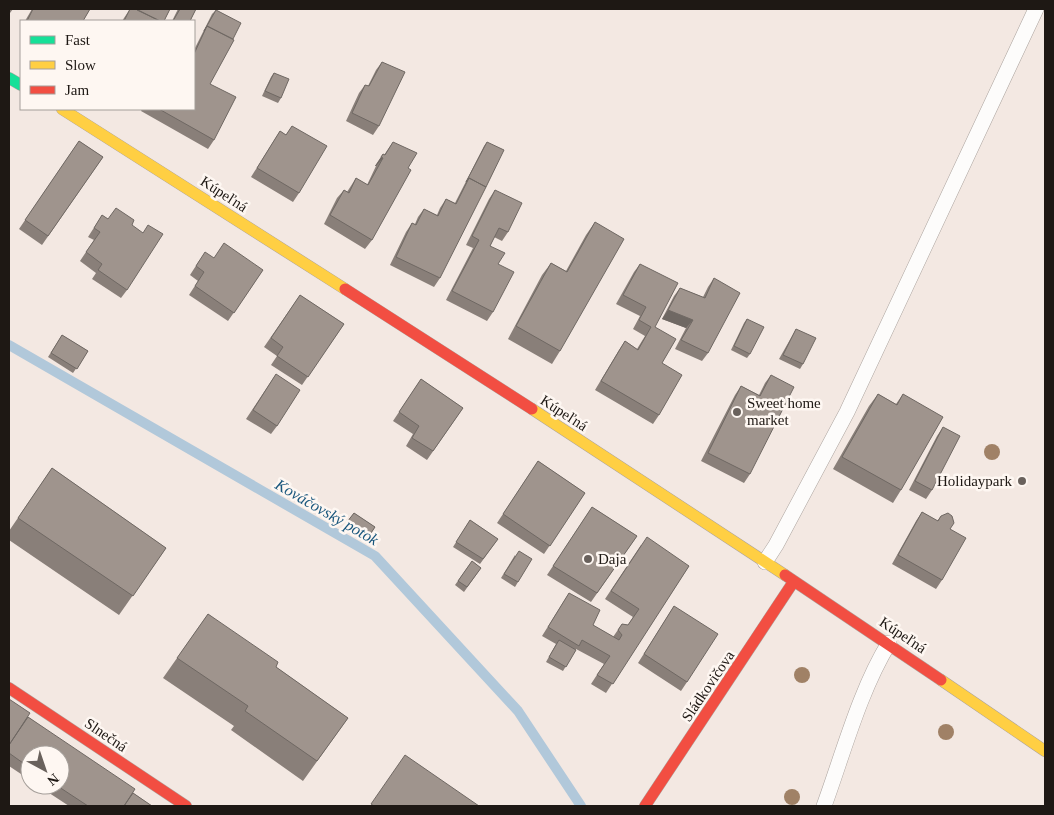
<svg xmlns="http://www.w3.org/2000/svg" width="1054" height="815" font-family="'Times New Roman',serif">
	<rect width="100%" height="100%" fill="#f3e8e2"/>
	<g fill="none" stroke-linecap="round" stroke-linejoin="round">
		<path stroke="#b1c8da" stroke-width="10" d="M9,345L375,556L518,711L581,806"/>
		<g stroke="#aca49f" stroke-width="16">
			<path id="lane" d="M765,562L776,545L847,412L1036,9
				M824,806C843,754 860,690 889,643"/>
		</g>
		<g stroke="#aca49f" stroke-width="12">
			<path id="fast" d="M9,78L21,85"/>
		</g>
		<g stroke="#aca49f" stroke-width="12">
			<path id="slow" d="M62,109L345,289
				M532,409L785,575
				M941,680L1045,751"/>
		</g>
		<g stroke="#aca49f" stroke-width="12">
			<path id="jam" d="M345,289L532,409
				M785,575L941,680
				M9,688L186,806
				M645,806L794,581"/>
		</g>
		<use href="#lane" stroke="#fdfcfb" stroke-width="15"/>
		<use href="#fast" stroke="#16e098" stroke-width="11"/>
		<use href="#slow" stroke="#ffcf43" stroke-width="11"/>
		<use href="#jam" stroke="#f24e42" stroke-width="11"/>
	</g>
	<g fill="#a08166">
		<circle cx="992" cy="452" r="8"/>
		<circle cx="802" cy="675" r="8"/>
		<circle cx="946" cy="732" r="8"/>
		<circle cx="792" cy="797" r="8"/>
	</g>
	<path fill="#897f79" d="M9,9H13L10,13L9,12Z
		M32,9H90L83,21H25Z
		M130,9H170L164,21H122Z
		M178,9H196L190,21H172Z
		M216,10L210,84L214,140L208,149L141,111L142,109H194V50L212,14Z
		M382,62L379,126L373,135L346,121L359,93L365,85L368,86L376,70Z
		M274,73L281,98L278,103L262,96L271,77Z
		M292,126L299,193L293,202L251,177L280,131L286,135Z
		M79,141L103,157L42,245L19,229Z
		M393,142L372,240L365,249L324,224L337,198L344,190L347,192L356,178L367,185L376,166H375L383,154L384,155Z
		M487,142L440,278L434,287L390,265L406,232L412,223L415,224L418,217L424,209L437,215L440,208L446,199L455,203L484,146Z
		M495,190L508,232L502,241L494,237L490,246L498,264L493,312L487,321L446,300L473,248L466,245L489,199Z
		M102,215L108,219L132,225L127,290L121,298L92,279L96,273L80,261L94,240L88,237Z
		M595,222L560,351L552,364L508,339L542,275L551,263L566,271L586,235Z
		M214,258L263,270L228,321L189,295L198,281L190,275L199,261Z
		M640,264L662,363L659,415L653,424L595,390L619,350L625,341L637,349L645,336L633,329L640,316L616,304L634,272Z
		M714,278L708,353L702,361L675,349L686,328L662,319L674,296L680,288L703,297L708,287Z
		M300,295L344,324L302,385L271,365L277,356L264,347Z
		M747,319L750,354L747,358L731,350L744,323Z
		M796,329L803,364L800,369L779,359Z
		M62,335L88,351L73,373L48,357Z
		M276,374L277,426L271,434L246,419Z
		M771,375L750,474L744,483L701,461L735,395L741,386L759,395L765,383Z
		M421,379L463,408L427,460L406,446L413,434L393,421Z
		M878,394L896,404L903,394L901,490L893,503L833,469L869,406Z
		M943,427L932,490L926,499L909,490L937,436Z
		M538,461L585,493L544,554L497,523Z
		M52,468L166,548L119,615L9,540V531Z
		M592,507L637,536L591,602L547,575Z
		M922,512L937,521L941,516L950,529L942,580L936,589L892,564L916,521Z
		M354,513L375,527L366,541L344,526Z
		M470,520L498,539L480,564L453,547Z
		M641,545L689,566L606,693L591,684L604,664L576,649L563,671L546,662L556,644L542,636L569,593L593,625L613,637L622,624L628,625L633,617L605,599Z
		M515,555L518,582L515,587L501,578Z
		M472,561L481,568L464,592L455,585Z
		M674,606L687,682L681,691L638,663Z
		M208,614L276,667L348,718L303,781L231,730L234,726L163,678Z
		M9,699L28,717L133,793L152,806H69L37,785H60L30,755V780L9,766Z"/>
	<path fill="#6f6863" d="M381,157L383,158L376,166H375Z
		M668,310L693,320L686,328L662,319Z"/>
	<path fill="#9f948d" stroke="#6f6863" d="M33,9H90L83,21H27Z
		M130,9H136L160,21H124Z
		M138,9H170L164,21H160L137,10Z
		M180,9H196L190,21H173Z
		M216,10L241,23L233,39L207,26L204,31Z
		M207,26L234,40L210,84L236,97L214,140L159,109H194V54Z
		M382,62L405,72L379,126L352,113L365,85L369,86Z
		M274,73L289,79L281,98L265,91Z
		M292,126L327,146L299,193L257,168L280,131L286,135Z
		M79,141L103,157L48,236L25,220Z
		M393,142L417,153L408,168L411,170L372,240L330,215L344,190L349,193L356,178L368,185L383,158L381,157L383,154L385,155Z
		M487,142L504,150L486,187L469,178L466,182Z
		M469,178L486,187L440,278L396,257L412,223L416,225L424,209L438,216L446,199L456,204Z
		M495,190L522,203L508,232L499,228L490,246L505,253L498,264L514,272L493,312L452,291L479,240L472,236Z
		M116,208L134,220L132,225L143,233L148,225L163,234L127,290L98,270L102,264L86,252L100,232L94,228L102,215L108,219Z
		M595,222L624,239L560,351L516,326L551,263L567,272Z
		M224,243L263,270L234,313L195,286L204,272L196,266L205,252L214,258Z
		M640,264L678,283L655,327L676,339L662,363L682,375L659,415L601,381L625,341L638,350L651,327L639,320L646,307L623,295Z
		M714,278L740,293L708,353L681,340L693,320L668,310L680,288L705,298Z
		M300,295L344,324L308,377L277,356L283,347L271,338Z
		M747,319L764,327L750,354L734,346Z
		M796,329L816,338L803,364L783,355Z
		M62,335L88,351L77,369L51,353Z
		M276,374L300,390L277,426L253,410Z
		M771,375L794,387L750,474L708,453L741,386L760,396Z
		M421,379L463,408L433,451L412,438L419,426L399,412Z
		M878,394L897,405L903,394L943,417L901,490L842,457Z
		M943,427L960,436L932,490L915,481Z
		M538,461L585,493L550,546L503,514Z
		M52,468L166,548L133,596L18,518Z
		M592,507L637,536L597,593L553,566Z
		M922,512L938,521L941,516L948,513L952,516L954,523L950,529L966,538L942,580L898,555Z
		M354,513L375,527L369,536L347,522Z
		M470,520L498,539L483,559L456,542Z
		M647,537L689,566L613,684L597,675L610,656L582,640L579,646L548,627L569,593L600,610L593,625L619,640L622,635L618,630L622,624L628,625L639,609L611,591Z
		M519,551L532,559L518,582L504,574Z
		M472,561L481,568L467,587L458,581Z
		M674,606L718,634L687,682L644,654Z
		M208,614L278,662L276,667L348,718L317,761L245,711L248,706L177,658Z
		M559,640L576,650L566,667L549,657Z
		M9,699L30,713L9,745Z
		M28,717L135,789L124,806H88L56,785H60V755H30V768L9,753V745Z
		M405,755L479,806H374L371,804Z
		M133,793L152,806H124Z"/>
	<g fill="#69615c" stroke="#fef7f2" stroke-width="2">
		<circle cx="737" cy="412" r="5"/>
		<circle cx="1022" cy="481" r="5"/>
		<circle cx="588" cy="559" r="5"/>
	</g>
	<g text-anchor="middle" dominant-baseline="central" stroke-width="5" stroke-linejoin="round" paint-order="stroke">
		<g font-size="15" fill="#1e1814" stroke="#fef7f2">
			<text transform="translate(224 194) rotate(33)">Kúpeľná</text>
			<text transform="translate(564 413) rotate(33)">Kúpeľná</text>
			<text transform="translate(903 635) rotate(34)">Kúpeľná</text>
			<text transform="translate(708 686) rotate(-56)">Sládkovičova</text>
			<text transform="translate(106 735) rotate(34)">Slnečná</text>
		</g>
		<g font-size="15" fill="#1e1814" stroke="#fef7f2" text-anchor="start">
			<text x="747" y="403">Sweet home<tspan x="747" dy="17">market</tspan></text>
			<text x="1012" y="481" text-anchor="end">Holidaypark</text>
			<text x="598" y="559">Daja</text>
		</g>
		<g font-size="16" font-style="italic" fill="#1a577d" stroke="#fef7f2">
			<text transform="translate(327 512) rotate(30)">Kováčovský potok</text>
		</g>
	</g>
	<rect width="1054" height="815" fill="none" stroke="#1e1814" stroke-width="20"/>
	<rect x="20" y="20" width="175" height="90" fill="#fef7f2" stroke="#a49e99"/>
	<rect x="30" y="36" width="25" height="8" fill="#16e098" stroke="#a49e99"/>
	<text x="65" y="45" font-size="15" fill="#1e1814">Fast</text>
	<rect x="30" y="61" width="25" height="8" fill="#ffcf43" stroke="#a49e99"/>
	<text x="65" y="70" font-size="15" fill="#1e1814">Slow</text>
	<rect x="30" y="86" width="25" height="8" fill="#f24e42" stroke="#a49e99"/>
	<text x="65" y="95" font-size="15" fill="#1e1814">Jam</text>
	<g transform="translate(45 770) rotate(140)"><circle r="24" fill="#fef7f2" stroke="#a49e99"/>
	<path d="M0-4L9 19L0 12L-9 19Z" fill="#69615c"/>
	<text y="-8" font-size="14" font-weight="bold" text-anchor="middle" fill="#1e1814">N</text>
	</g>
</svg>
